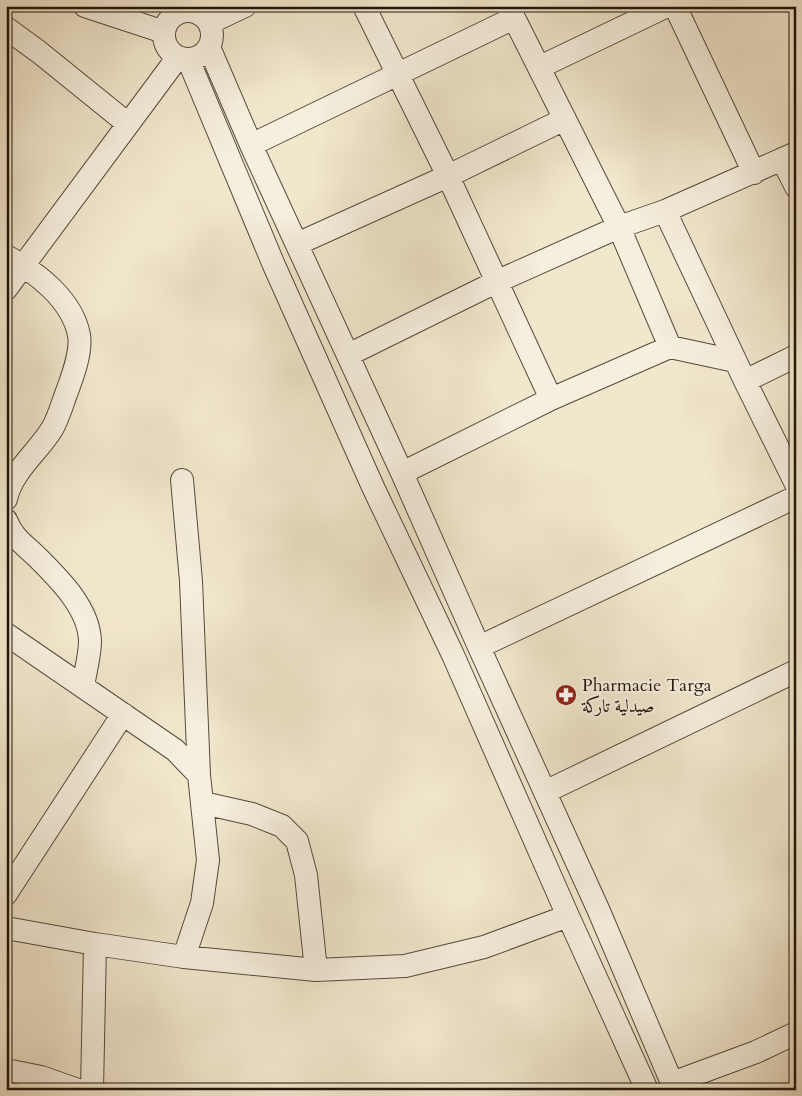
<svg xmlns="http://www.w3.org/2000/svg" width="802" height="1096" font-family="Cardo,Amiri,serif">
	<rect width="100%" height="100%" fill="#f1e7cd"/>
	<filter id="stains"><feTurbulence type="fractalNoise" baseFrequency=".004" numOctaves="4"/><feColorMatrix values="0 0 0 0 .2 0 0 0 0 .09 0 0 0 0 .02 0 0 0 .5 -.17"/></filter>
	<radialGradient id="worn" r=".72"><stop offset=".6" stop-color="#630" stop-opacity="0"/><stop offset="1" stop-color="#630" stop-opacity=".3"/></radialGradient>
	<g fill="none" stroke-linecap="round" stroke-linejoin="round">
		<g stroke="#544a3b" stroke-width="24">
			<path id="minor" d="M85,6L164,32
				M364,6L448,176L551,399
				M508,6L619,227L670,347
				M675,6L754,173
				M164 35a24 24 0 1 1 48 0a24 24 0 1 1-48 0Z
				M209,23L245,6
				M6,28L39,52L128,124
				M209,47L251,145L402,473L479,647L598,909L675,1090
				M188,59L273,263L373,487L453,655L568,916L647,1090
				M540,67L667,6
				M251,145L514,18
				M782,159L796,187
				M665,211L745,381L796,484
				M297,244L448,176L565,119
				M6,256C36,272 72,299 79,335C82,352 72,378 66,394C62,405 58,419 52,429C38,452 12,471 6,499
				M6,289L178,57
				M348,355L496,282L619,227L665,211L796,153
				M745,381L796,356
				M402,473L551,399L670,347L735,361
				M182,480L191,581L199,775
				M6,520C12,536 22,543 35,555C57,577 89,607 90,641C90,656 85,672 83,687
				M6,634L175,750L199,775L208,860L202,903L184,957
				M479,647L796,497
				M545,792L796,671
				M203,803L252,814L282,826L297,841L306,875L316,970
				M6,894L123,714
				M6,928L95,944L184,957L316,970L405,966L484,947L568,916
				M6,1070L41,1077L78,1090
				M672,1083L756,1052L796,1033
				M92,1090L95,944"/>
		</g>
		<use href="#minor" stroke="#f6efde" stroke-width="22"/>
	</g>
	<defs>
		<g id="pharmacy-disc" transform="scale(1.125)"><circle r="9.5" fill="#8f2418" stroke="#f6efde"/><path d="M-2-6h4v4h4v4h-4v4h-4v-4h-4v-4h4Z" fill="#fff"/></g>
	</defs>
	<g fill-rule="evenodd">
		<use href="#pharmacy-disc" x="566" y="695"/>
	</g>
	<g text-anchor="middle" dominant-baseline="central" stroke-width="4.5" stroke-linejoin="round" paint-order="stroke">
		<g font-size="18" fill="#20150a" stroke="#f6efde" text-anchor="start">
			<text x="582" y="685">Pharmacie Targa<tspan x="582" dy="21">صيدلية تاركة</tspan></text>
		</g>
	</g>
	<rect width="802" height="1096" fill="none" stroke="#f1e7cd" stroke-width="25"/>
	<rect x="8" y="8" width="787" height="1081" fill="none" stroke="#20150a" stroke-width="2.5"/>
	<rect x="12" y="12" width="777" height="1071" fill="none" stroke="#20150a"/>
	<rect width="100%" height="100%" filter="url(#stains)"/>
	<rect width="100%" height="100%" fill="url(#worn)"/>
</svg>
